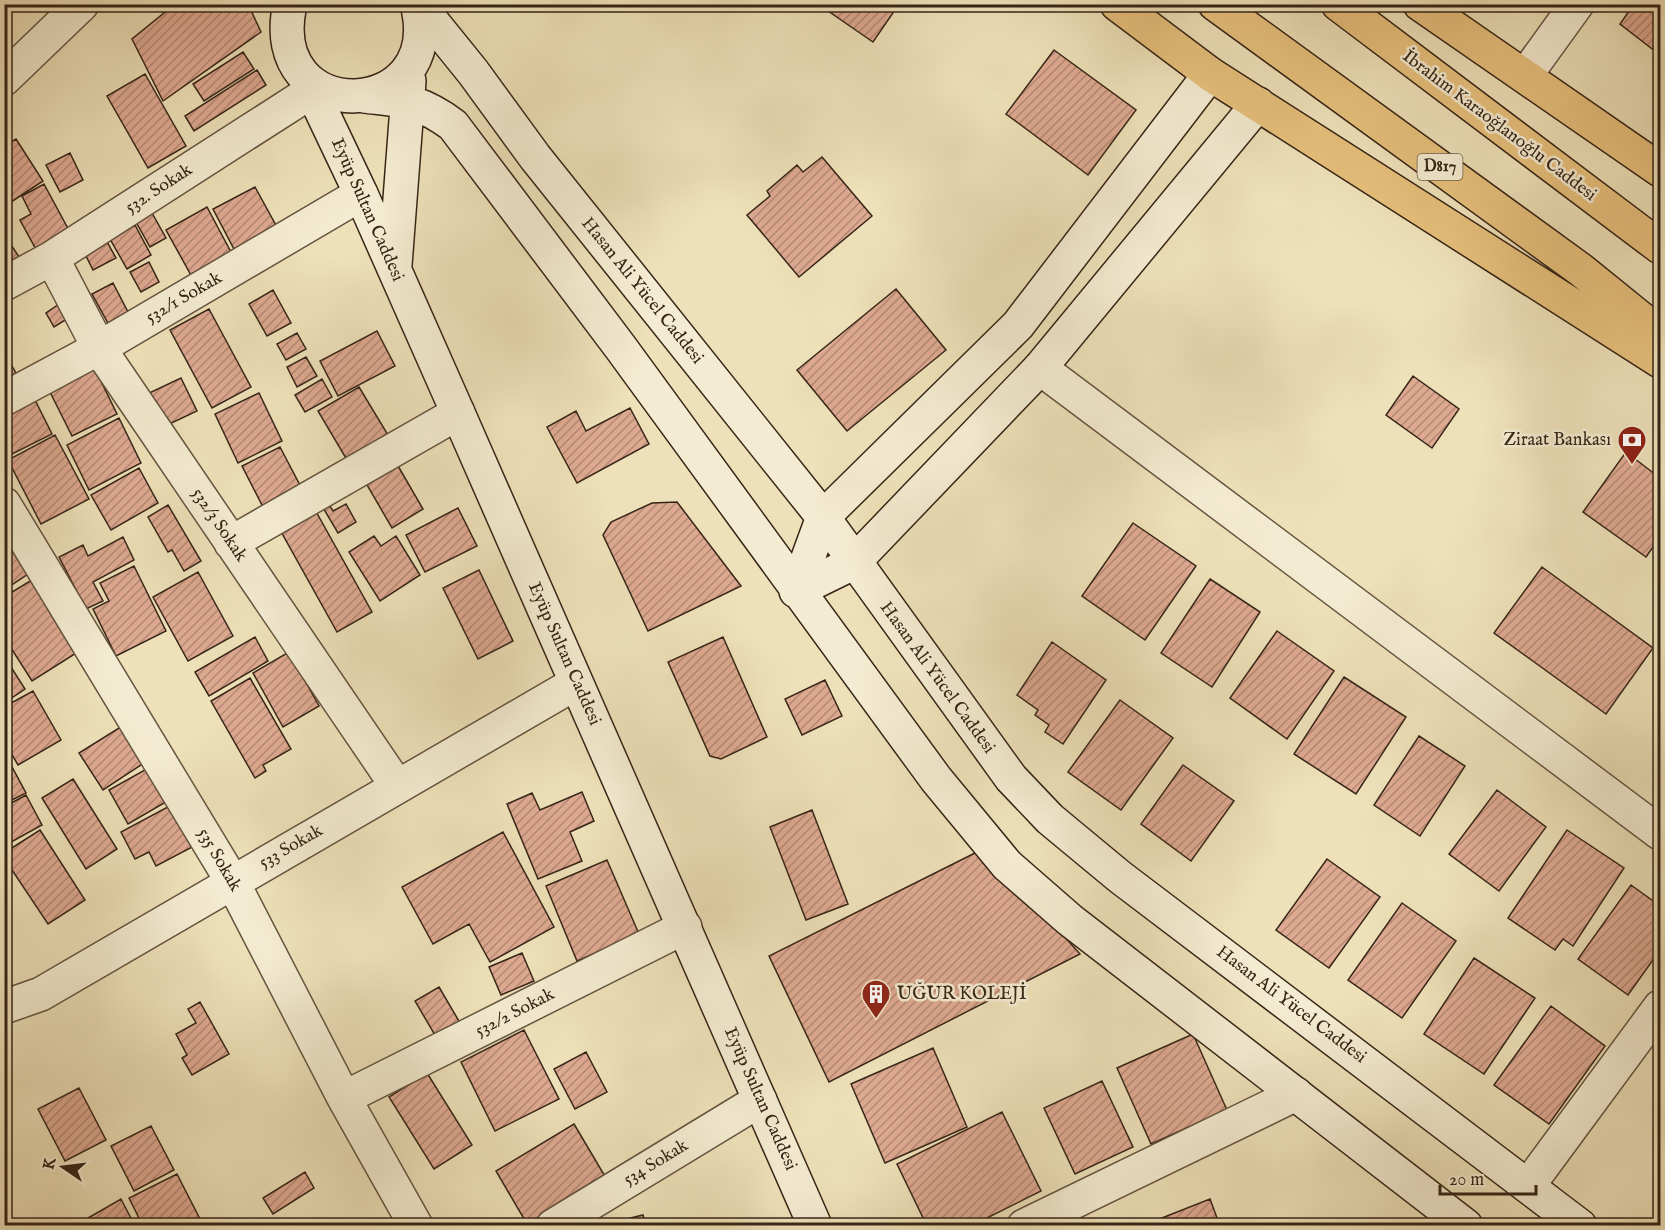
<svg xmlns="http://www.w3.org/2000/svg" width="1665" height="1230" font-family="'IM FELL English',serif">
	<defs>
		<pattern id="building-hatch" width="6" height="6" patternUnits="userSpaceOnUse" patternTransform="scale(1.5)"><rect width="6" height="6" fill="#dea991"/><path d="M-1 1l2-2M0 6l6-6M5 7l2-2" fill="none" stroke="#b58975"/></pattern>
	</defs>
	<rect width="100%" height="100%" fill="#eee1b9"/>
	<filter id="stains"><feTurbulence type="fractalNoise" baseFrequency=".00333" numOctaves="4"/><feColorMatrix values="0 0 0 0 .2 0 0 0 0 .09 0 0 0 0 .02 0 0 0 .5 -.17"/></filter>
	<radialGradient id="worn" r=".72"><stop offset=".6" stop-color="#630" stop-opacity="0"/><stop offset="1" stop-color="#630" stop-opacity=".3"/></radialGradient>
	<path fill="url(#building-hatch)" stroke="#362517" stroke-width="1.5" d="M175,4H248L261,32L163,101L132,39Z
		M818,4H899L873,42Z
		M1634,4H1660V55L1620,24Z
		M1054,50L1136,110L1088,175L1006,114Z
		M243,52L254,69L204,101L193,84Z
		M257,70L266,85L194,131L185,116Z
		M145,74L186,146L148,168L107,96Z
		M16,139L43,181L5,206L4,146Z
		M70,153L83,180L60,192L46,165Z
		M822,157L872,216L799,277L747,215L770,196L767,191L797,165L803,172Z
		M44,184L72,236L39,255L20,220L31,214L22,196Z
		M255,187L278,229L235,251L213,209Z
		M207,207L232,254L192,277L166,230Z
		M152,213L166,238L150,247L136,222Z
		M135,225L151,255L127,269L110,239Z
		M4,234L23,263L4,275Z
		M106,240L116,258L93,270L84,252Z
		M149,262L159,282L141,292L130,272Z
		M113,283L129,314L109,325L92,294Z
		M896,289L946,350L847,431L797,370Z
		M273,290L291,323L267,336L249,304Z
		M65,300L75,314L54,327L46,313Z
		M209,309L251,387L212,408L170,330Z
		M377,331L395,366L338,396L320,361Z
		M297,333L306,349L286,360L277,344Z
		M4,352L20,380L4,389Z
		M306,357L317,376L297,387L287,367Z
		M93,365L117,414L72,436L48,388Z
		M1413,376L1459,409L1432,448L1386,415Z
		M181,378L197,411L163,427L147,394Z
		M322,379L332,397L305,412L295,395Z
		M359,387L388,435L347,460L318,411Z
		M259,393L282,441L238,463L215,414Z
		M34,398L52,434L4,458V413Z
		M630,408L649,444L577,483L547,427L576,411L586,431Z
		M119,418L141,463L89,490L67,445Z
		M55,435L89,499L41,524L8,460Z
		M280,447L302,489L264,509L242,466Z
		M1626,452L1660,478V537L1646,557L1583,512Z
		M394,459L423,509L392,528L363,478Z
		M139,468L158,503L111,530L91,495Z
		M677,502L741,586L648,631L603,535L611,522L652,503Z
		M328,503L333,511L346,504L356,522L338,533L322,506Z
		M168,505L201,561L184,571L172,550L168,552L148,517Z
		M314,508L372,612L337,632L279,528Z
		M458,508L477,546L425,572L406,535Z
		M1133,523L1196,566L1145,640L1082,596Z
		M4,531L31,572L4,590Z
		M374,536L381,546L396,536L420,575L380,601L349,552Z
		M123,537L134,560L93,582L103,601L86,609L59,557L83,545L88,556Z
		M134,566L166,631L116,656L93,609L109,601L100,583Z
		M1542,567L1653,648L1606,714L1494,633Z
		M479,570L513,641L478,659L443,588Z
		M198,572L233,636L188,661L153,597Z
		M35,578L81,650L32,681L4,637V597Z
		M1210,579L1260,612L1212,687L1161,653Z
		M1277,631L1334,671L1287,739L1230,698Z
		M255,637L268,661L209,696L195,672Z
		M723,637L767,737L721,759L710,756L668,662Z
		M1052,642L1106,680L1063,744L1045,732L1049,725L1035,715L1038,710L1017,695Z
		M289,652L319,706L283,727L253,673Z
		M4,656L25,689L4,703Z
		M1344,677L1406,717L1356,794L1294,754Z
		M250,678L291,749L263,765L266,771L255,778L211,701Z
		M825,680L842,716L802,735L785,699Z
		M33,691L61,740L18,765L4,741V707Z
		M1120,700L1173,738L1121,810L1068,772Z
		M127,723L150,759L103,790L79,753Z
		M1419,736L1465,766L1420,836L1374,805Z
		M4,752L26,793L4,804Z
		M1183,765L1234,801L1191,861L1141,824Z
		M152,766L171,799L128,824L109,790Z
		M73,779L117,849L86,869L42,798Z
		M1497,790L1546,827L1499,891L1449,854Z
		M582,792L594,821L570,832L582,861L538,879L507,804L532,793L540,810Z
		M26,795L42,825L4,846V807Z
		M177,802L198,844L156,866L149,852L135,859L121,832Z
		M812,810L848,904L806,920L770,827Z
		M40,830L85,900L48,924L4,858V853Z
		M1567,830L1624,868L1573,946L1563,939L1555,950L1508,918Z
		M503,832L554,927L490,962L469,924L433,944L402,887Z
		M985,848L1080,954L829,1082L769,956Z
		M1327,859L1380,897L1329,968L1276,930Z
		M607,860L639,934L577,961L546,886Z
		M1631,885L1660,906V950L1628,995L1578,959Z
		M1402,903L1456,941L1402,1018L1348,980Z
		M522,953L534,981L501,995L489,967Z
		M1474,958L1535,998L1484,1074L1424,1034Z
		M439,987L463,1028L439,1042L415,1001Z
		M200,1002L229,1054L192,1075L182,1058L187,1055L176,1034L196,1023L188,1009Z
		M1551,1006L1605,1046L1549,1124L1494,1085Z
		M524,1030L559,1099L495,1131L461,1062Z
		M1193,1034L1227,1110L1151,1144L1117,1068Z
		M933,1048L967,1127L885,1163L851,1084Z
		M586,1052L607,1092L575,1109L554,1069Z
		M427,1073L472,1145L434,1169L389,1097Z
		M1102,1081L1133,1147L1075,1174L1044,1108Z
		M79,1088L106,1140L65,1161L38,1109Z
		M1002,1112L1041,1191L971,1226H927L897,1164Z
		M574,1124L606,1178L527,1224L496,1171Z
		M151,1126L174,1170L134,1191L111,1146Z
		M305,1172L314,1188L273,1214L263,1198Z
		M177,1174L202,1223L196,1226H143L129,1198Z
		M121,1199L135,1226H74Z
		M1210,1199L1220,1226H1144V1225Z
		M643,1215L646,1226H598Z"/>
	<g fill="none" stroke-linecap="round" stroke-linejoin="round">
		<g stroke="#645440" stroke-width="36">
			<path id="street" d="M1525,76L1577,4
				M4,79L82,4
				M52,258L99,348L397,786
				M4,284L52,258L312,91
				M1040,368L1660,833
				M4,399L99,348L361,194
				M4,504L232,881L344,1098L416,1226
				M231,543L458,413
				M4,1007L41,994L576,683
				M344,1098L685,927
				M1528,1186L1660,1007
				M553,1226L760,1100
				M1024,1226L1296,1094"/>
		</g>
		<g stroke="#362517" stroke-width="36">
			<path id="secondary" d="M290,4C262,130 448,123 417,4
				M418,4L473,72L535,157L823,517L1011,778L1050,819L1120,877L1580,1226
				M312,84V91L361,194L458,413L815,1226
				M364,96C405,101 419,100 453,125L621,348L936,779L1007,865L1070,920L1466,1226
				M395,265L409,81
				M796,591L853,563L1040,368L1258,104
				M796,591L823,517L1018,325L1210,74"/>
		</g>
		<g stroke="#362517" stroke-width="36">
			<path id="highway" d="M1117,4L1210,74L1660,361
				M1215,4L1581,270L1660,334
				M1338,4L1660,247
				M1420,4L1660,170"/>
		</g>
		<use href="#street" stroke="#f4ecd2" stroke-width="33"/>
		<use href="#secondary" stroke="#f4ecd2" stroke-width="33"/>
		<use href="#highway" stroke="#e7c07c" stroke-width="33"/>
	</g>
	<defs>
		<g id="bank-pin" transform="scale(1.5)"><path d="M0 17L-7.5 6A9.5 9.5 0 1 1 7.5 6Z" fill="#8f2418" stroke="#f4ecd2"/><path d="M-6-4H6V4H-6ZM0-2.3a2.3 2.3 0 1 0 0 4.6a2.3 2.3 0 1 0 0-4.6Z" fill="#fff"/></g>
		<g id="building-pin" transform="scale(1.5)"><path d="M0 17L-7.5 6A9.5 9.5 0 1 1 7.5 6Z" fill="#8f2418" stroke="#f4ecd2"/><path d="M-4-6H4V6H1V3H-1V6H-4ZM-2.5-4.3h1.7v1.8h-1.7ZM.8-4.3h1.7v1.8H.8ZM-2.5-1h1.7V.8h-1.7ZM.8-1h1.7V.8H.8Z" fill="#fff"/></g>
	</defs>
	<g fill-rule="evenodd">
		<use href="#bank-pin" x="1632" y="440"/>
		<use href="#building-pin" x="876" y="994"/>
	</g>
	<g text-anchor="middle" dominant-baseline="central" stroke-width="5" stroke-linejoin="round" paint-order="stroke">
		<rect fill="#f4ecd2" stroke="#6f614f" stroke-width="1.5" x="1417.5" y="154" width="45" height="26" rx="4.5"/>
		<g font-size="16" font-weight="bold" fill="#362517">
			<text x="1440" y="167">D817</text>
		</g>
		<g font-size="18" fill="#362517" stroke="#f4ecd2">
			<text transform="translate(1499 126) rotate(37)">İbrahim Karaoğlanoğlu Caddesi</text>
			<text transform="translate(159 189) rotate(-33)">532. Sokak</text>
			<text transform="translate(367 210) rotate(66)">Eyüp Sultan Caddesi</text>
			<text transform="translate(642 291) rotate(51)">Hasan Ali Yücel Caddesi</text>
			<text transform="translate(184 298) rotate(-30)">532/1 Sokak</text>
			<text transform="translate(219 525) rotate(56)">532/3 Sokak</text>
			<text transform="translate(564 654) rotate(66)">Eyüp Sultan Caddesi</text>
			<text transform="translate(937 678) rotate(54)">Hasan Ali Yücel Caddesi</text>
			<text transform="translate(291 847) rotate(-30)">533 Sokak</text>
			<text transform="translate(219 860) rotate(60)">535 Sokak</text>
			<text transform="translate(1291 1005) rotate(37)">Hasan Ali Yücel Caddesi</text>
			<text transform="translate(515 1013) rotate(-27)">532/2 Sokak</text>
			<text transform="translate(760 1099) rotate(66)">Eyüp Sultan Caddesi</text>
			<text transform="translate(656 1163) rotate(-31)">534 Sokak</text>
		</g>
		<g font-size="18" fill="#362517" stroke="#f4ecd2" text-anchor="end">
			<text x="1611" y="440">Ziraat Bankası</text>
			<text x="897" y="994" text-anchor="start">UĞUR KOLEJİ</text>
		</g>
	</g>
	<rect width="1665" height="1230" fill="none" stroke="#eee1b9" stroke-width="24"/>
	<rect x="6" y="6" width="1653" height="1218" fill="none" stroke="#362517" stroke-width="3"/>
	<rect x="12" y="12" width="1641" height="1206" fill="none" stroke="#362517" stroke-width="1.5"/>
	<g transform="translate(63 1167) rotate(284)" stroke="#f4ecd2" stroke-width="4.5" paint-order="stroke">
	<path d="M0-4.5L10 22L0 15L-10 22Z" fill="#362517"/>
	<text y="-9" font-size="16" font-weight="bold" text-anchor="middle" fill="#362517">K</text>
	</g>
	<path d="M1440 1185v9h96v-9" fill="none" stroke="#362517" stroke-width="3"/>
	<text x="1449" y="1185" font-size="18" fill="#362517" stroke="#f4ecd2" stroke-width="4.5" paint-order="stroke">20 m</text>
	<rect width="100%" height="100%" filter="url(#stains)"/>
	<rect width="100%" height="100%" fill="url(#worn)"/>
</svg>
